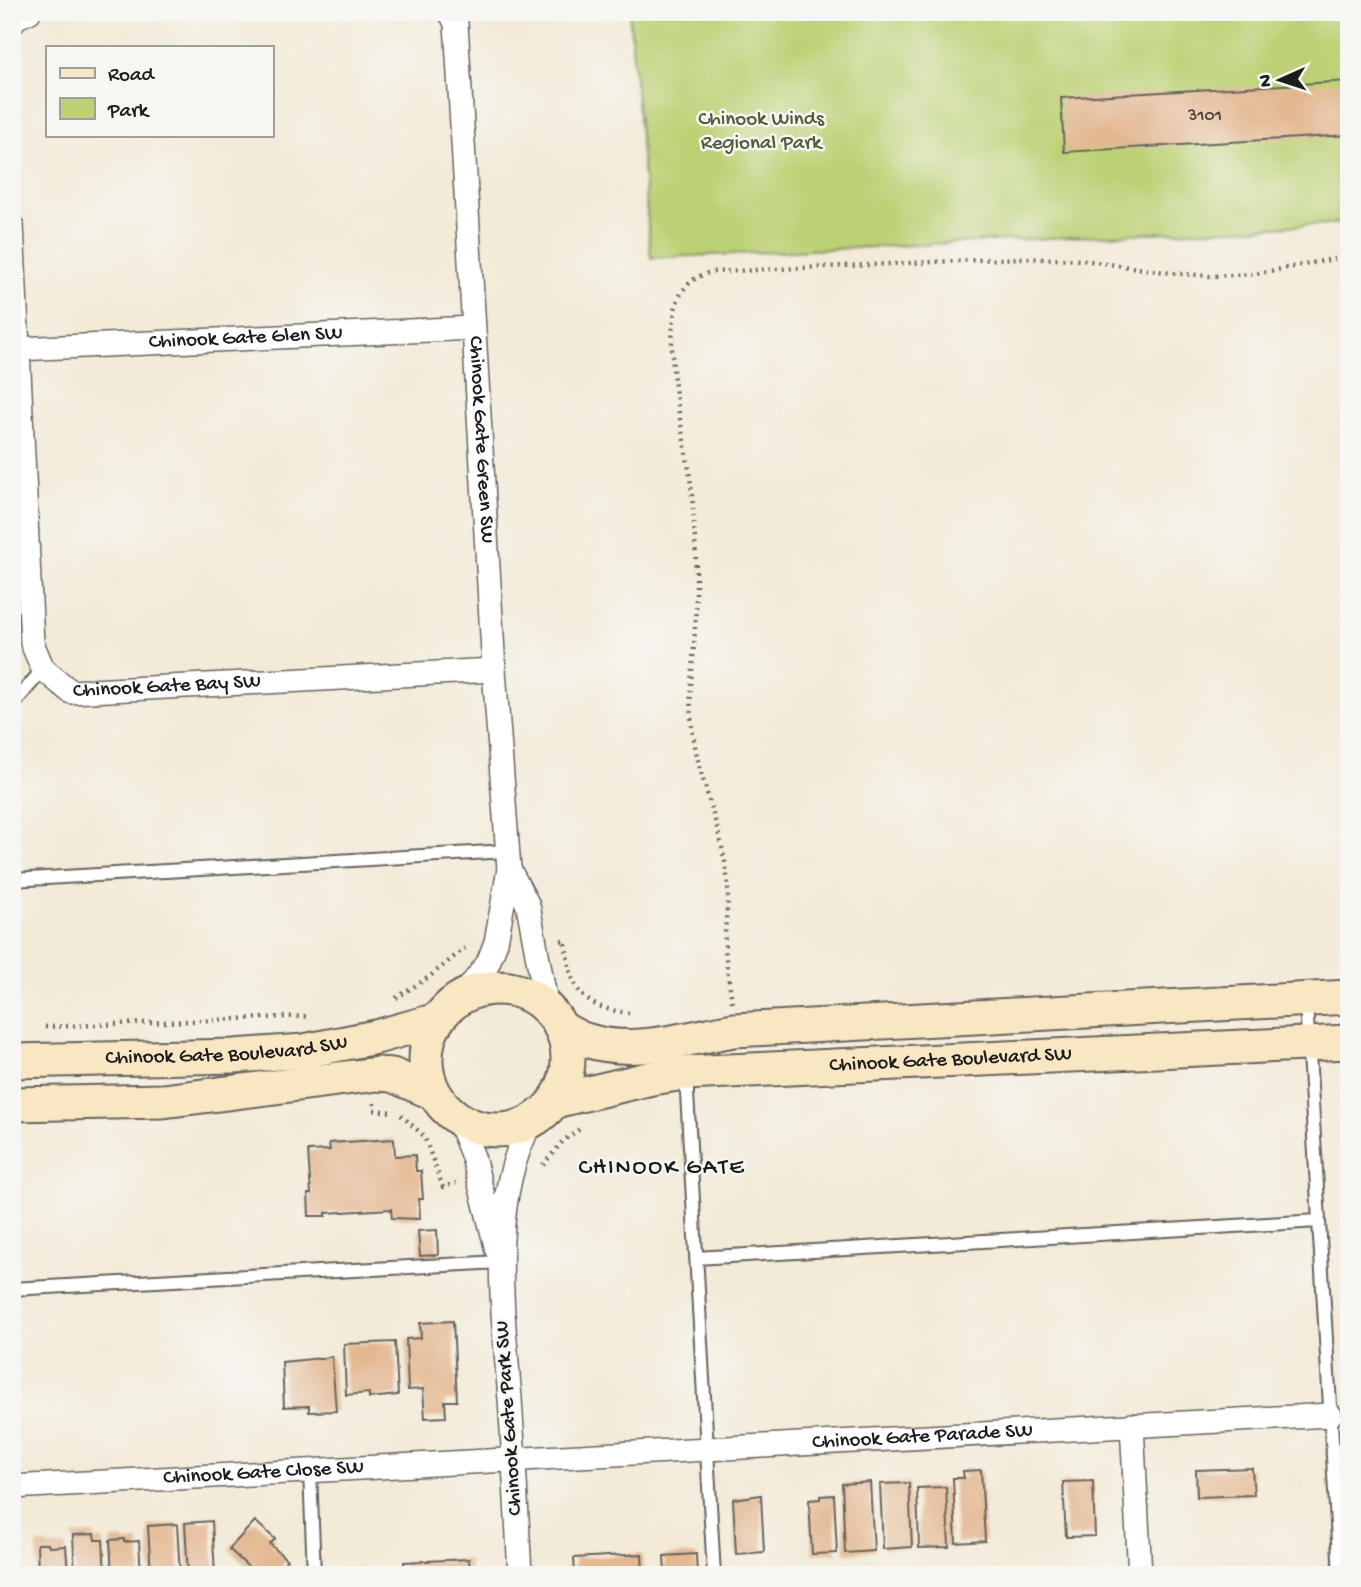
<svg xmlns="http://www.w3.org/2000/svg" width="1361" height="1587" font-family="'Gochi Hand',sans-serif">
	<rect width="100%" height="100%" fill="#f6f6f2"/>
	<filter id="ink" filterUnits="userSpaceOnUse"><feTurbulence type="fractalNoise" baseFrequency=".0143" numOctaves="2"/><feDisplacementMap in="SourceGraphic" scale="14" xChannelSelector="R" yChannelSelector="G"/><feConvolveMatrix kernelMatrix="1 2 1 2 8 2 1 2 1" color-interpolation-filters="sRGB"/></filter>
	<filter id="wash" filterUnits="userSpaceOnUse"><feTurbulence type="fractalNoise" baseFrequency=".00686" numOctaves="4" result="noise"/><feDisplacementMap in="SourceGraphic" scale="28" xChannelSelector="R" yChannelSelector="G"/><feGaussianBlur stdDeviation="1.57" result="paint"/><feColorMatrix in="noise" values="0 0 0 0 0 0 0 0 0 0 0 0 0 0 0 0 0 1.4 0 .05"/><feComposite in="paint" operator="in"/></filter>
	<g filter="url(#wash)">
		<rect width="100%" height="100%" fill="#f3ead7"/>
		<path fill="#bcd174" stroke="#6c7648" stroke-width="2" d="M629,12H1349V223L651,258Z"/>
		<g id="blocks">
			<path fill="#e3b891" d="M1349,81V135L1064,152L1061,98Z
				M394,1139L395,1156L415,1155L416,1171H421L423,1199H419L420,1219L392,1218L391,1209L326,1213V1216H309L308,1194H311L308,1151L330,1150L329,1143Z
				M437,1230L438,1255L420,1256L418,1231Z
				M453,1321L457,1401H445L446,1417L425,1418L423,1389L408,1390L406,1339L421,1338L420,1323Z
				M395,1342L398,1395L369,1398V1393L346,1395L344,1344Z
				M332,1357L336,1411L309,1412V1406L284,1407L282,1362Z
				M1252,1468L1254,1495L1197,1497L1196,1470Z
				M981,1470L985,1541L956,1543L953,1478H964L963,1471Z
				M1093,1481L1095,1536L1066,1537L1063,1482Z
				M870,1482L874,1551L845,1553L842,1484Z
				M909,1483L912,1547L883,1549L880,1484Z
				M946,1487L949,1547L919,1548L917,1488Z
				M761,1495L764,1552L736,1554L733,1499Z
				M834,1495L837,1553L812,1554L809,1500L820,1499V1496Z
				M212,1521L215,1575H188L185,1523Z
				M255,1521L275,1539L270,1544L287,1560L273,1575H257L229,1549Z
				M177,1524L180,1575H151L148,1526Z
				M94,1534L95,1540H103L105,1575H75L73,1535Z
				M124,1539V1542L139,1541L141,1575H112L110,1540Z
				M37,1544H48L49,1547L66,1546L68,1575H38Z
				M642,1554L643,1575H575L574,1558Z
				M696,1554L697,1575H665L664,1556Z
				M469,1559L470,1575H405L404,1562Z
				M365,1569L366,1575H333V1570Z"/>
		</g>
	</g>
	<g filter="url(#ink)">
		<use href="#blocks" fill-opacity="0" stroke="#67645d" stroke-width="2"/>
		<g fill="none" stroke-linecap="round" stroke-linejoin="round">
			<g stroke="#67645d" stroke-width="16">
				<path id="lane" d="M12,706L43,669
					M12,880L507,851
					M1306,1002L1319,1221
					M686,1075L714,1575
					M696,1258L1319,1221L1340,1575
					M12,1289L500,1262
					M310,1470L314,1575"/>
			</g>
			<g stroke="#67645d" stroke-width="26">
				<g id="street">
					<path id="s1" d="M450,12L456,23L494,670L509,869L496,942L488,963L463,996"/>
					<path d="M12,24L14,18L29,12"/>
					<path id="s2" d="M12,225L32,643L43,669L71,692L494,670"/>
					<path id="s3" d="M18,349L473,328"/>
					<path d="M509,869L528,905L547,1008"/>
					<path d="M458,1119L473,1157L497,1250"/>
					<path d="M1132,1425L1140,1575"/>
					<path id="s4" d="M12,1487L1330,1415"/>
					<path d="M520,1575C517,1516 514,1458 510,1399C503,1309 487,1204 531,1122"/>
				</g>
			</g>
			<g stroke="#67645d" stroke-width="37">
				<g id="secondary">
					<circle cx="497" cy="1059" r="71"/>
					<path d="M561,1028C569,1032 577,1038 586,1040C633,1056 687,1038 734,1030L1349,997"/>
					<path id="s5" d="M12,1061L234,1056L304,1051L376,1037L437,1020"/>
					<path id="s6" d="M555,1101L652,1078L685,1073L1349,1042"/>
					<path d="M12,1104L163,1101L377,1074L392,1075L434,1093"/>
				</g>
			</g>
			<path stroke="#67645d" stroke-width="4.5" stroke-dasharray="2 5" stroke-linecap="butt" d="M561,941L565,940C571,987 577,1007 629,1013
				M396,998L429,977L465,948
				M732,1002C729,979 724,956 725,933C726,913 730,894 727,875C720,820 694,770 691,714C689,685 694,657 695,629C697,585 696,540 692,496C687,435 664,373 675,311C678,291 692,276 712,272L1022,258L1083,260L1171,273L1210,276L1255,274L1349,256
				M45,1027L310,1016
				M374,1103V1110L392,1112
				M401,1115L424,1136L443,1187L456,1183
				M543,1165L563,1141L581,1128"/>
			<use href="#lane" stroke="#fff" stroke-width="12"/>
			<use href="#street" stroke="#fff" stroke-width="23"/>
			<use href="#secondary" stroke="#f9e7c3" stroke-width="33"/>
		</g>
	</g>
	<g text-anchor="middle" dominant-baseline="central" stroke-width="5" stroke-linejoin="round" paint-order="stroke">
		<g font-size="18" fill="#4e4339">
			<text x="1205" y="116">3101</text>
		</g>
		<g font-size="21" fill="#545b3b" stroke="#f6f6f2">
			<text x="761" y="120">Chinook Winds<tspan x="761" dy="24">Regional Park</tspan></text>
		</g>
		<g font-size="21" fill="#1c1c1c" stroke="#f6f6f2">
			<text stroke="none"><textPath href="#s3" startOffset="228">Chinook Gate Glen SW</textPath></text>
			<text stroke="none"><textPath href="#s1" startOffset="430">Chinook Gate Green SW</textPath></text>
			<text stroke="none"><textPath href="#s2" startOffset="579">Chinook Gate Bay SW</textPath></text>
			<text stroke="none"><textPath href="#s5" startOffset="215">Chinook Gate Boulevard SW</textPath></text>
			<text stroke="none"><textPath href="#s6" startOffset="399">Chinook Gate Boulevard SW</textPath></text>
			<text transform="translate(510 1418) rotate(-94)">Chinook Gate Park SW</text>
			<text stroke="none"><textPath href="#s4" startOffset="912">Chinook Gate Parade SW</textPath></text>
			<text stroke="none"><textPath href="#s4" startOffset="252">Chinook Gate Close SW</textPath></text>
		</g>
		<g font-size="23" letter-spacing="2" fill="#1c1c1c" stroke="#f6f6f2">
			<text x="662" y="1168">CHINOOK GATE</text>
		</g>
	</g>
	<rect width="1361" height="1587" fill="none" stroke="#f6f6f2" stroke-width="42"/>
	<rect x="46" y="46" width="228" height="91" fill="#f6f6f2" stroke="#9f9f9c" stroke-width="2"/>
	<rect x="60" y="68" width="35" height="10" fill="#f9e7c3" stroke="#9f9f9c" stroke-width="2"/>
	<text x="108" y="80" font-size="21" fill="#1c1c1c">Road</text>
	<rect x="60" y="98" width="35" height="21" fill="#bcd174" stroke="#9f9f9c" stroke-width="2"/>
	<text x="108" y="116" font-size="21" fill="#1c1c1c">Park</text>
	<g transform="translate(1280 80) rotate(267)" stroke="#f6f6f2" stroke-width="5" paint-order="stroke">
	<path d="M0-5L12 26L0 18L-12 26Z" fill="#1c1c1c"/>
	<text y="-10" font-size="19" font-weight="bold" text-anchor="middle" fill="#1c1c1c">N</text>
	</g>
</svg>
